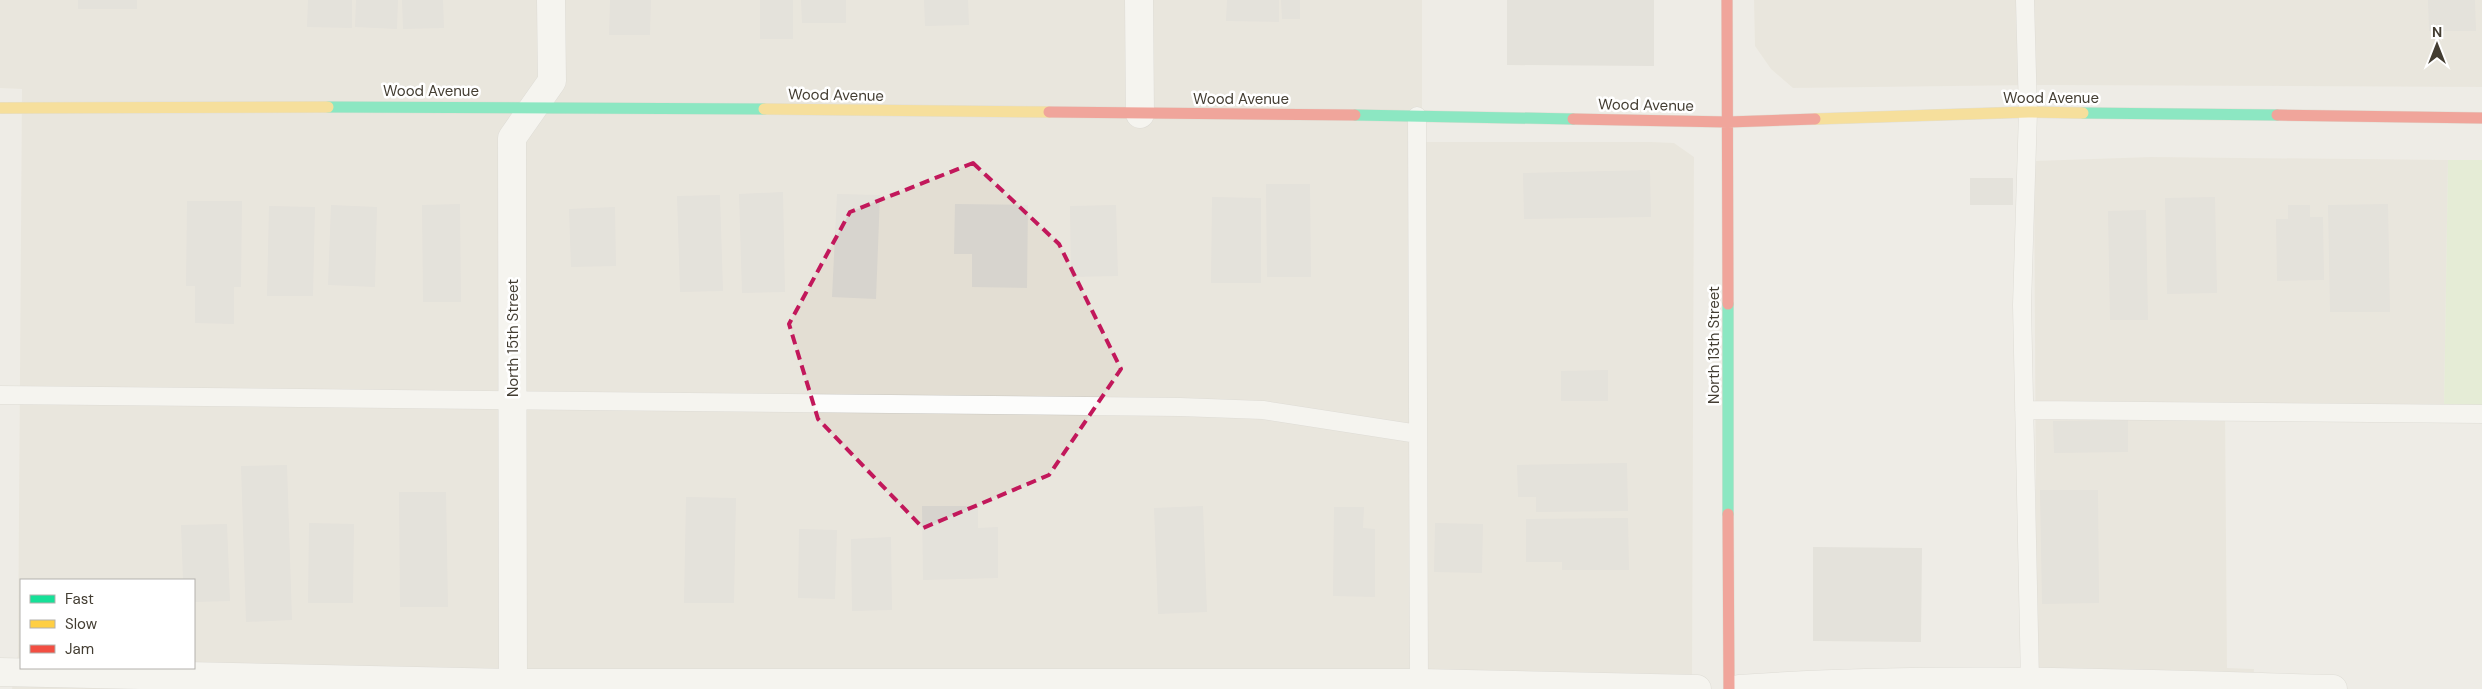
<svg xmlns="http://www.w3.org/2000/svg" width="2482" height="689" font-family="'DM Sans',sans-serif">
	<rect width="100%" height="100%" fill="#eeece6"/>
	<path fill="#e3ded3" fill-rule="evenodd" d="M0,0H1422V142H1651L1674,143L1694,157L1692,689H12L18,655L22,89L0,88ZM21,580H194V668H21Z
		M1754,0H2482V87L2043,85L1793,88L1771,69L1755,46Z
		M2151,157L2448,160L2444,409L2225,406L2227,668L2254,669L2253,689H2037L2034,161Z"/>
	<path fill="#daeac4" d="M2448,160H2482V408L2444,409Z"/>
	<path fill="#d7d4ce" d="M78,0H137V9H78Z
		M308,0H352V28L307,27Z
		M356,0H398L397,29L355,27Z
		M402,0H443L444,28L403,29Z
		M610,0H651L650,35H609Z
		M760,0H793V39H760Z
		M801,0H846V23H802Z
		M924,0H968L969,25L925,26Z
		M1227,0H1279V22L1226,21Z
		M1281,0H1300V19H1282Z
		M1507,0H1654V66L1507,65Z
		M2428,0H2475L2476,31H2429Z
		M1650,170L1651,217L1524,219L1523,173Z
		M1970,178H2013V205H1970Z
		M1266,184H1310L1311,277H1267Z
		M783,192L785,292L742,293L739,194Z
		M837,194L880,195L876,299L832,297Z
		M720,195L723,291L680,292L677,196Z
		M1212,197L1261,198V283H1211Z
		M2215,197L2217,293L2167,294L2165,198Z
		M187,201H242L241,287H234V324L195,323V286H186Z
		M460,204L461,302H423L422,205Z
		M955,204L1028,205L1027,288L972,287V254H954Z
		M2388,204L2390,312H2330L2328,205Z
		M331,205L377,207L375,287L328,285Z
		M1116,205L1118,276L1071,277L1070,206Z
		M2288,205H2310V217H2323L2324,280L2277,281L2276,219H2288Z
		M269,206L315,207L313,296H267Z
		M615,207L616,266L571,267L569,209Z
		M2146,210L2148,320H2110L2108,211Z
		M1608,370V401H1561V371Z
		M2128,420V452L2054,453L2053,421Z
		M1627,463L1628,511L1536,512V497H1518L1517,465Z
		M287,465L292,620L246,622L241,466Z
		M2040,490H2098L2099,603L2042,604Z
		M399,492H446L448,607H400Z
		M686,497L736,498L734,603H684Z
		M922,506H978V528L998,527V578L923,580Z
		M1203,506L1207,612L1158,614L1154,508Z
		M1334,507H1364L1363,528L1375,529V597L1333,596Z
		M1628,518L1629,570H1562V562H1526V519Z
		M309,523L354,524L353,603H308Z
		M1435,523L1483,524L1482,573L1434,572Z
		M227,524L230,601L194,602V580H183L181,525Z
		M799,529L837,530L835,599L798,598Z
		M891,537L892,610L852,611L851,539Z
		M1813,547L1922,548L1921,642L1813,641Z"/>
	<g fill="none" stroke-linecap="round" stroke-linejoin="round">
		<g stroke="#cac8c2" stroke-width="19">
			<path id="lane" d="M2025,0L2028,112L2022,305L2030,682
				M1417,116L1419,689
				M0,395L1180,407L1263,410L1418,434
				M2024,410L2482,414"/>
		</g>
		<g stroke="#cac8c2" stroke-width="29">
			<path id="street" d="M1139,0L1140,114
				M0,672L513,683H1419L1697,689
				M513,689L512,138L552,81L551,0
				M1739,689C1937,675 2135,684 2333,689"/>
		</g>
		<g stroke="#d0ccbf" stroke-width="12">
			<path id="fast" d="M328,107L764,109
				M2083,113L2277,115
				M1355,115L1573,119
				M1728,304V514"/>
		</g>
		<g stroke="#d0ccbf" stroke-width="12">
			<path id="slow" d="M0,108L328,107
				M764,109L1049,112
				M1815,119L2028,112L2083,113"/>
		</g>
		<g stroke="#d0ccbf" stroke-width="12">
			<path id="jam" d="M1727,0L1728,304
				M1049,112L1355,115
				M2277,115L2482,118
				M1573,119L1728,122L1815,119
				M1728,514L1729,689"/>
		</g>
		<use href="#lane" stroke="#fcfcfb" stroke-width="18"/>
		<use href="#street" stroke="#fcfcfb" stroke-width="28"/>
		<use href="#fast" stroke="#16e098" stroke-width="11"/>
		<use href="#slow" stroke="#ffcf43" stroke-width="11"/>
		<use href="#jam" stroke="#f24e42" stroke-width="11"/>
	</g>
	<path d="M0 0H2482V689H0ZM973,163L1059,244L1121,369L1049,475L923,528L818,419L789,324L850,212Z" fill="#eeece6" fill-opacity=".55" fill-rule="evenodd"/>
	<path fill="none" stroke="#c2185b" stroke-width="4" stroke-dasharray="10 6" stroke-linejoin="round" d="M973,163L1059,244L1121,369L1049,475L923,528L818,419L789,324L850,212Z"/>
	<g text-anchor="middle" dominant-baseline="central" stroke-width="5" stroke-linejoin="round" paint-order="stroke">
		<g font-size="15" fill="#433d32" stroke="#fff">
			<text x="431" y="91">Wood Avenue</text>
			<text transform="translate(836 95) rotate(1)">Wood Avenue</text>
			<text x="2051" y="98">Wood Avenue</text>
			<text x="1241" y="99">Wood Avenue</text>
			<text transform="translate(1646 105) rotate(1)">Wood Avenue</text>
			<text transform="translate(513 338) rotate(-90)">North 15th Street</text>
			<text transform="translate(1714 345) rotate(-90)">North 13th Street</text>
		</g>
	</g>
	<rect x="20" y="579" width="175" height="90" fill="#ffffff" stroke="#b4b1ad"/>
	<rect x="30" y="595" width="25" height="8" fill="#16e098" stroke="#b4b1ad"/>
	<text x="65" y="604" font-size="15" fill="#433d32">Fast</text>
	<rect x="30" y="620" width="25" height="8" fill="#ffcf43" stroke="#b4b1ad"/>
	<text x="65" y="629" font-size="15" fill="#433d32">Slow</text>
	<rect x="30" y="645" width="25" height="8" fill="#f24e42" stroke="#b4b1ad"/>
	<text x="65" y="654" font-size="15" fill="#433d32">Jam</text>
	<g transform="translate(2437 45)" stroke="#ffffff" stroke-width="4" paint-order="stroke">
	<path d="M0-4L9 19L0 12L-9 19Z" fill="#433d32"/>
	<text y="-8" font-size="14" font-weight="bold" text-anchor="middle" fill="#433d32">N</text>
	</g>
</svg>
